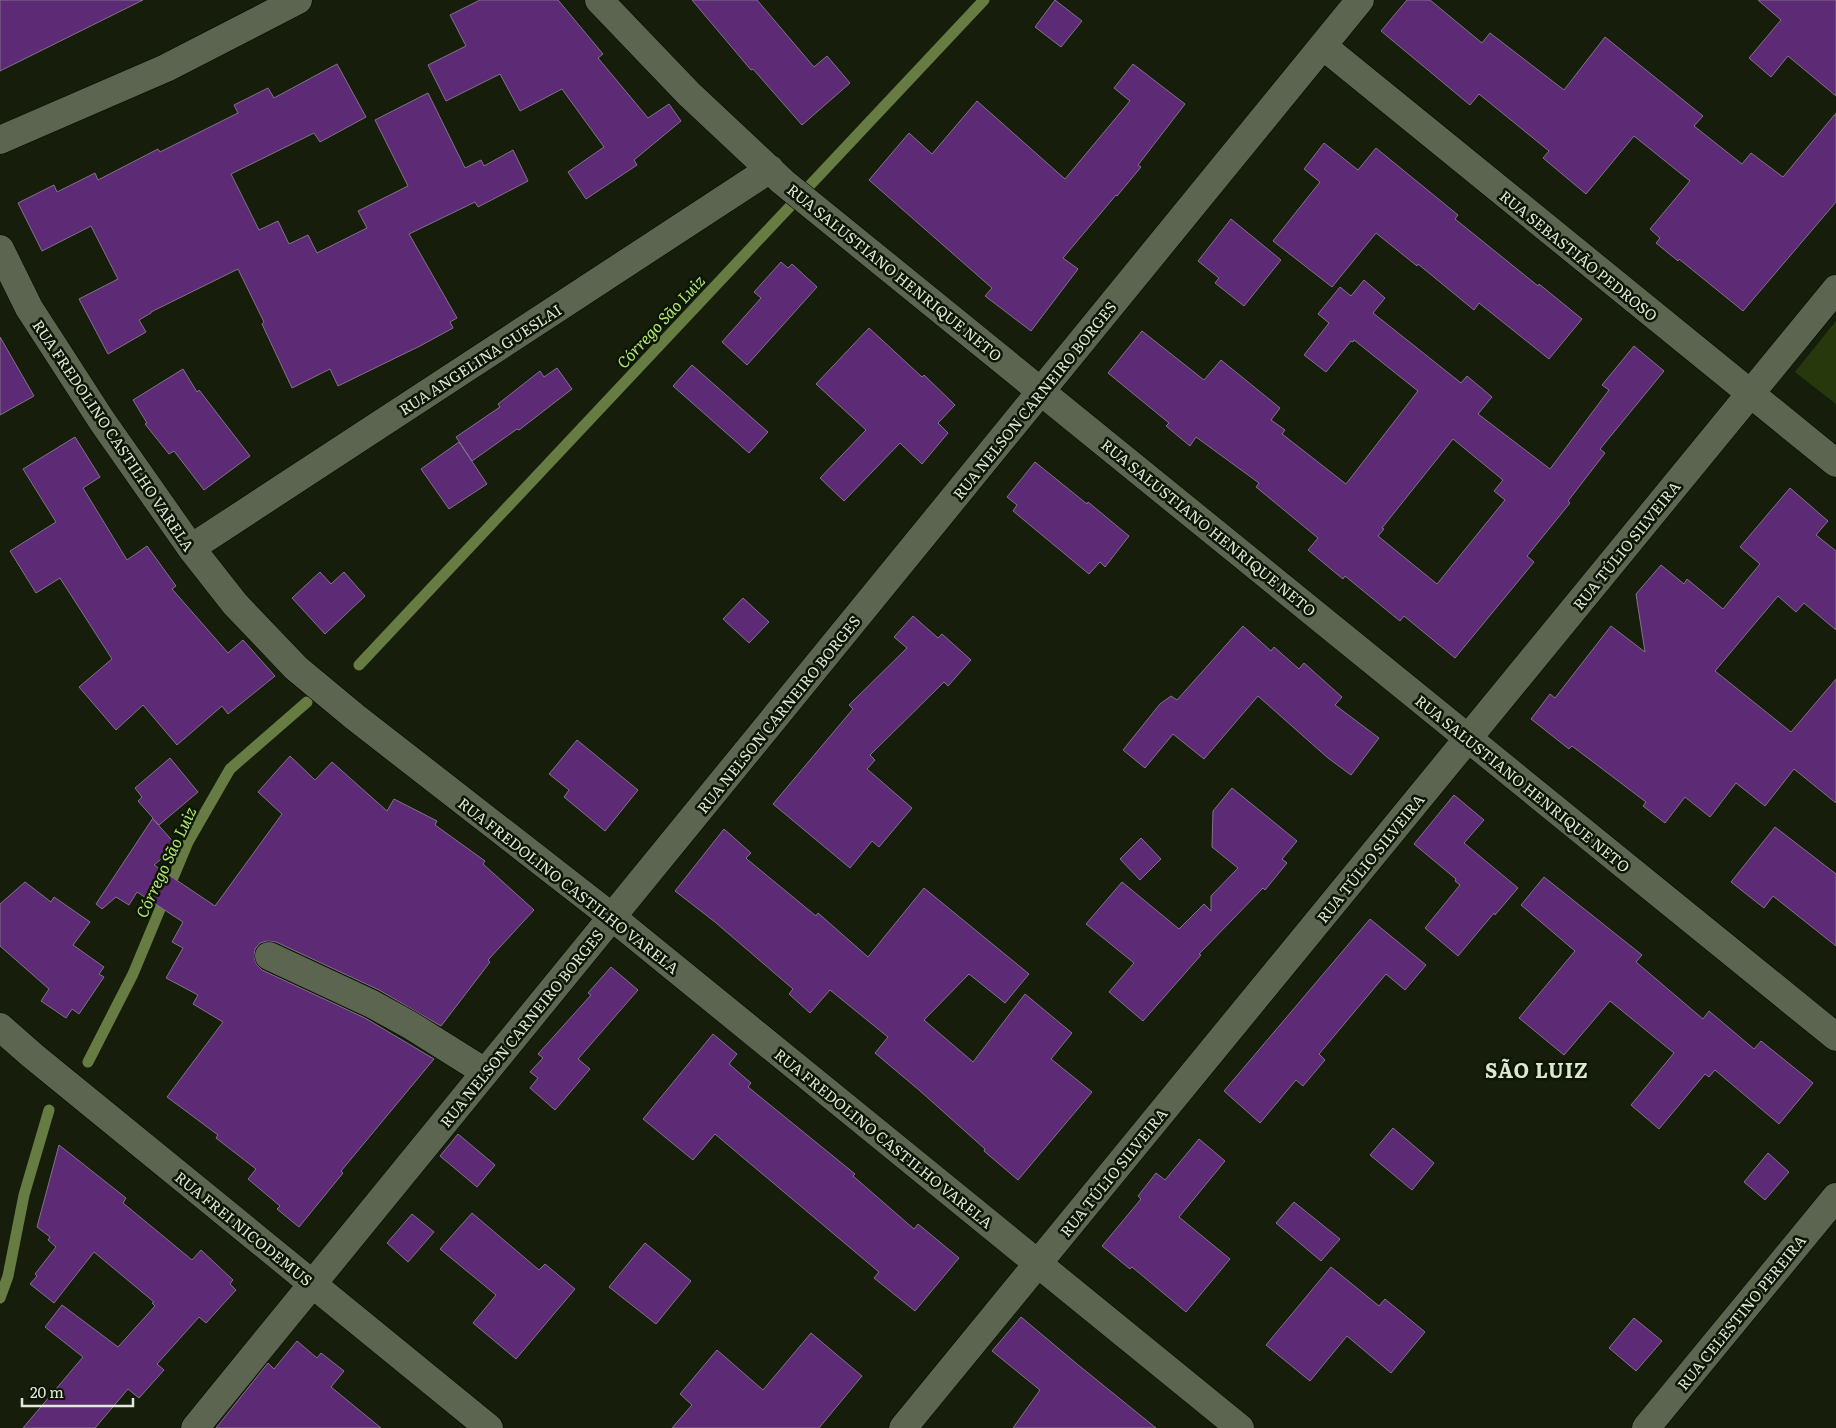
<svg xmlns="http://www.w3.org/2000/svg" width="1836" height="1428" font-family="Literata,serif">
	<rect width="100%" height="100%" fill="#161e0b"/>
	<path fill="#27390c" d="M1836,321V404L1795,372Z"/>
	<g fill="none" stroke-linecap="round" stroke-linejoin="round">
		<path stroke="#667c42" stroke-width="11" d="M359,665L984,0
			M88,1062L133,974L188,842L230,769L307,702
			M0,1298L8,1276L24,1195L49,1110"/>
	</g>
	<path fill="#5d2a75" stroke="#817389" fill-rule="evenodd" d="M0,0H143L0,71Z
		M480,0H558L603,54L598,58L648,118L669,104L681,121L634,160L637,165L586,199L568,172L604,147L562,89L520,111L500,74L446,101L428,65L466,46L450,15Z
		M692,0H757L814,67L827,56L850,83L802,125L753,69L751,70Z
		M1055,0L1082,21L1061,47L1035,27Z
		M1407,0H1430L1482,43L1490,33L1564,90L1605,37L1703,116L1694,126L1742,164L1751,153L1783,177L1836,113V202L1743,311L1679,259L1678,261L1656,243L1660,238L1650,229L1690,181L1634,136L1586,194L1543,158L1549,151L1479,94L1470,105L1381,31Z
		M1758,0H1836V96L1788,56L1771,77L1749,58L1781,20Z
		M337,64L366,117L320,142L314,133L231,174L259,230L278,221L289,244L308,235L317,253L367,228L358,211L408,186L375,120L428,93L465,168L481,160L484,166L513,150L528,181L478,207L475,202L409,234L457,318L450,322L453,328L420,346L338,386L330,369L292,388L262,324L264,322L238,269L151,312V313L139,320L146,332L108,354L79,299L118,279L91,226L42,251L18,203L54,185L57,192L95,173L98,180L158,149L160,152L238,113L234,105L268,88L274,98Z
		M1133,64L1185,104L1138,165L1141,167L1117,196L1116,195L1063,258L1078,269L1031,331L985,296L992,288L869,180L909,133L932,154L977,101L1065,179L1130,101L1114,88Z
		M1324,143L1358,170L1376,148L1458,215L1455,219L1538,286L1539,284L1582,319L1549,359L1479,303L1474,310L1418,264L1417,266L1376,233L1332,287L1273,241L1320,182L1304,169Z
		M1231,219L1281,260L1244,306L1215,283L1219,278L1198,261Z
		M781,262L788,268L792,264L817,287L747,365L722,342L761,298L754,292Z
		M1364,280L1385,298L1373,313L1461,383L1467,376L1492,397L1478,414L1550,469L1609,390L1602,385L1634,346L1664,371L1600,449L1605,453L1568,501L1570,503L1527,556L1534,562L1455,658L1404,616L1400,621L1345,576L1343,579L1308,550L1318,538L1256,487L1259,483L1196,437L1190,446L1166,426L1169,423L1108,373L1142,331L1204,380L1221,360L1280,408L1271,420L1285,430L1282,434L1346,484L1418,391L1354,340L1353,342L1351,341L1326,372L1304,355L1329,323L1318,314L1340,287L1351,296ZM1453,439L1503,480L1494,491L1505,500L1437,584L1378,536L1384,529L1382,528Z
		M869,328L922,377L924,375L955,405L938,423L948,433L922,464L900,443L844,501L820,478L866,430L816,384Z
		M0,337L34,396L0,415Z
		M692,365L768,432L749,453L673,386Z
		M557,368L572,389L519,430L517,429L472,461L456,437L500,407L498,404L540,371L544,377Z
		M183,369L197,392L199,390L250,456L204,490L174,451L169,454L145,424L147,423L133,400Z
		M75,437L100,477L83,488L127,560L147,546L176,586L172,589L228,653L243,640L275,676L228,714L222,706L177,745L143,705L116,730L79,687L112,659L60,578L36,593L10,551L56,522L23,469Z
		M459,442L487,484L449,509L421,469Z
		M1035,462L1087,504L1088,502L1129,536L1105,567L1100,562L1089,574L1013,511L1017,505L1007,497Z
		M1790,488L1828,521L1816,535L1836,551V630L1804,603L1796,612L1778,596L1715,671L1791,732L1836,679V803L1794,769L1765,806L1736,783L1710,817L1685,797L1665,823L1643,806L1646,802L1572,746L1569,749L1531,719L1550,694L1555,698L1611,626L1645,652L1636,594L1661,565L1684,584L1687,579L1723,609L1760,564L1740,547Z
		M320,572L331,584L344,572L365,596L325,634L292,598Z
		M743,598L769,622L749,643L723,619Z
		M913,616L938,638L942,634L971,660L948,686L944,682L870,755L875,760L867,769L912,808L879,847L872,841L850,868L773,804L853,709L849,705L907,648L894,637Z
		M1243,626L1271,651L1274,647L1299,669L1304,663L1342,697L1335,705L1379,738L1351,775L1328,758L1258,696L1204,759L1173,734L1145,768L1123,750L1160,704L1171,696L1177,700Z
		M577,740L638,790L605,831L564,797L569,790L549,774Z
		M290,756L315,780L332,762L387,811L394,799L437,821L435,825L485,861L483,864L534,910L488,960L490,962L441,1026L379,990L276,942L267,941L260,943L255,949L254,958L257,965L262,970L365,1018L434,1059L341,1171L343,1173L299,1227L277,1209L280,1206L248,1179L256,1169L216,1138L218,1135L167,1097L223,1022L193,1004L198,995L166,978L183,948L172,942L183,922L137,892L129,905L116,897L102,909L96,904L153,818L138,801L142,797L135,788L170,758L198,792L159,825L153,819L177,846L154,865L215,906L282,814L258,792Z
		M1232,788L1297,841L1282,859L1287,863L1265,890L1263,888L1199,954L1201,955L1143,1021L1109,992L1134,963L1086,924L1122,882L1179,929L1204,904L1211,911V896L1238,868L1212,847L1213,811Z
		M1454,795L1484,820L1464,843L1518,888L1495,915L1494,913L1458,956L1425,928L1460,885L1455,881L1456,879L1414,844Z
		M1775,827L1836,874V946L1773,896L1764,908L1731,882Z
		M724,829L751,853L746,858L748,860L816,916L818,913L868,957L924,888L1029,974L1005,1003L969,974L924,1020L973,1062L1025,994L1072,1033L1051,1059L1092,1092L1018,1180L984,1151L985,1149L919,1090L875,1053L888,1037L830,990L810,1013L789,994L793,989L715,922L675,891Z
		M1141,838L1161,859L1140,880L1120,859Z
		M1544,877L1642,955L1636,962L1703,1019L1709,1011L1754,1049L1761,1041L1813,1083L1779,1124L1715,1070L1709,1077L1705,1074L1659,1129L1631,1105L1674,1053L1610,1001L1564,1055L1519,1018L1575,951L1521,905Z
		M25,882L51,902L54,897L90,922L73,945L104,967L99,974L104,977L79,1014L72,1009L66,1018L41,1001L49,989L0,946V904Z
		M1370,919L1426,965L1405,990L1386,974L1319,1054L1325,1060L1303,1086L1296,1080L1260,1123L1224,1091Z
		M611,967L638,990L578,1059L590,1069L555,1110L530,1088L538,1078L530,1072L543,1058L538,1054L591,995L588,993Z
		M713,1034L737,1054L729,1064L751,1083L748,1087L855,1174L853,1176L914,1229L918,1224L959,1258L915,1311L874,1278L879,1272L715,1134L693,1160L643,1119Z
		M1393,1128L1434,1163L1412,1190L1370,1155Z
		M458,1134L495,1165L477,1187L440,1156Z
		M1199,1139L1225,1161L1179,1217L1230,1259L1186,1312L1132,1267L1130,1269L1102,1246L1141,1199L1138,1196L1156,1173L1165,1180Z
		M59,1145L126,1198L123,1203L192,1260L201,1250L233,1280L230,1284L236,1290L206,1323L199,1317L157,1364L164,1370L139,1398L128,1389L95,1428H23L83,1357L45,1327L62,1305L118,1347L155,1306L152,1303L154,1302L94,1252L54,1303L30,1284L37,1276L35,1274L56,1247L48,1240L50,1237L37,1227Z
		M1768,1153L1789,1172L1765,1200L1744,1182Z
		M1294,1202L1340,1239L1321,1261L1276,1223Z
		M472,1213L539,1270L545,1264L575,1289L516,1359L473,1323L496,1295L440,1249Z
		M412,1214L434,1232L408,1262L387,1243Z
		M645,1243L691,1281L656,1324L609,1287Z
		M1331,1267L1379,1306L1385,1299L1425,1332L1391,1373L1347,1336L1310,1381L1266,1345Z
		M1021,1317L1077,1364L1156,1428H1013L1040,1390L992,1351Z
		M1634,1318L1662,1341L1636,1371L1609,1348Z
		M811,1333L862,1376L819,1428H672L692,1405L680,1394L717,1350L763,1390Z
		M297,1341L317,1358L321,1353L344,1371L331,1387L381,1428H216L268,1363L274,1369Z"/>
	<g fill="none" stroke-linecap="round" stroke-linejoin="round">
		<g stroke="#030800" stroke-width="29">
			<path id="minor" d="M599,0L689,94L783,182L1836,1037
				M1323,46L1836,463
				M0,140L166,68L298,0
				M0,249L29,308L102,421L191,548L235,604L296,668L355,717L612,917L1240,1428
				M191,548L770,169
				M269,956L372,1004L410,1025L485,1072
				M0,1027L33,1056L489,1428
				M195,1428L1360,0
				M903,1428L1836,289
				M1646,1428L1836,1197"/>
		</g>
		<use href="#minor" stroke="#5b6550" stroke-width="28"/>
	</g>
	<g text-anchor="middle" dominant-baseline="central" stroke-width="5" stroke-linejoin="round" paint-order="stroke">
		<g font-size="15" fill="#e1e7db" stroke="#0d1504">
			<text transform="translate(1579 255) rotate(39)">RUA SEBASTIÃO PEDROSO</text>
			<text transform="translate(895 272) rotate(39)">RUA SALUSTIANO HENRIQUE NETO</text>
			<text transform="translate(480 359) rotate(-33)">RUA ANGELINA GUESLAI</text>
			<text transform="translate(1034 400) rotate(-51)">RUA NELSON CARNEIRO BORGES</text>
			<text transform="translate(114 435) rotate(56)">RUA FREDOLINO CASTILHO VARELA</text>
			<text transform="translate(1209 527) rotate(39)">RUA SALUSTIANO HENRIQUE NETO</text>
			<text transform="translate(1626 545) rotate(-51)">RUA TÚLIO SILVEIRA</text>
			<text transform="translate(778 714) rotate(-51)">RUA NELSON CARNEIRO BORGES</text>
			<text transform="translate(1523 783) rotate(39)">RUA SALUSTIANO HENRIQUE NETO</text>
			<text transform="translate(1370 858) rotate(-51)">RUA TÚLIO SILVEIRA</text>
			<text transform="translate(569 885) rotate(38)">RUA FREDOLINO CASTILHO VARELA</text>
			<text transform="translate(521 1028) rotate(-51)">RUA NELSON CARNEIRO BORGES</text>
			<text transform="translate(884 1138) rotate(39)">RUA FREDOLINO CASTILHO VARELA</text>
			<text transform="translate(1113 1172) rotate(-51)">RUA TÚLIO SILVEIRA</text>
			<text transform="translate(244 1228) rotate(39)">RUA FREI NICODEMUS</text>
			<text transform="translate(1741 1312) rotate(-51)">RUA CELESTINO PEREIRA</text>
		</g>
		<g font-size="16" font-style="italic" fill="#b3e871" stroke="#0d1504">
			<text transform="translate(660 321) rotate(-47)">Córrego São Luiz</text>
			<text transform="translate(165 862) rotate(-65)">Córrego São Luiz</text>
		</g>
		<g font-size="20" font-weight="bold" letter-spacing="1" fill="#dce9d0" stroke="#0d1504">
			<text x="1537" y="1069">SÃO LUIZ</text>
		</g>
	</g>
	<path d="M22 1398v8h111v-8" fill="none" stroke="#e1e7db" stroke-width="2.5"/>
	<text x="30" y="1398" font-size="15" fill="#e1e7db" stroke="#0d1504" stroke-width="4" paint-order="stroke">20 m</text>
</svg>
